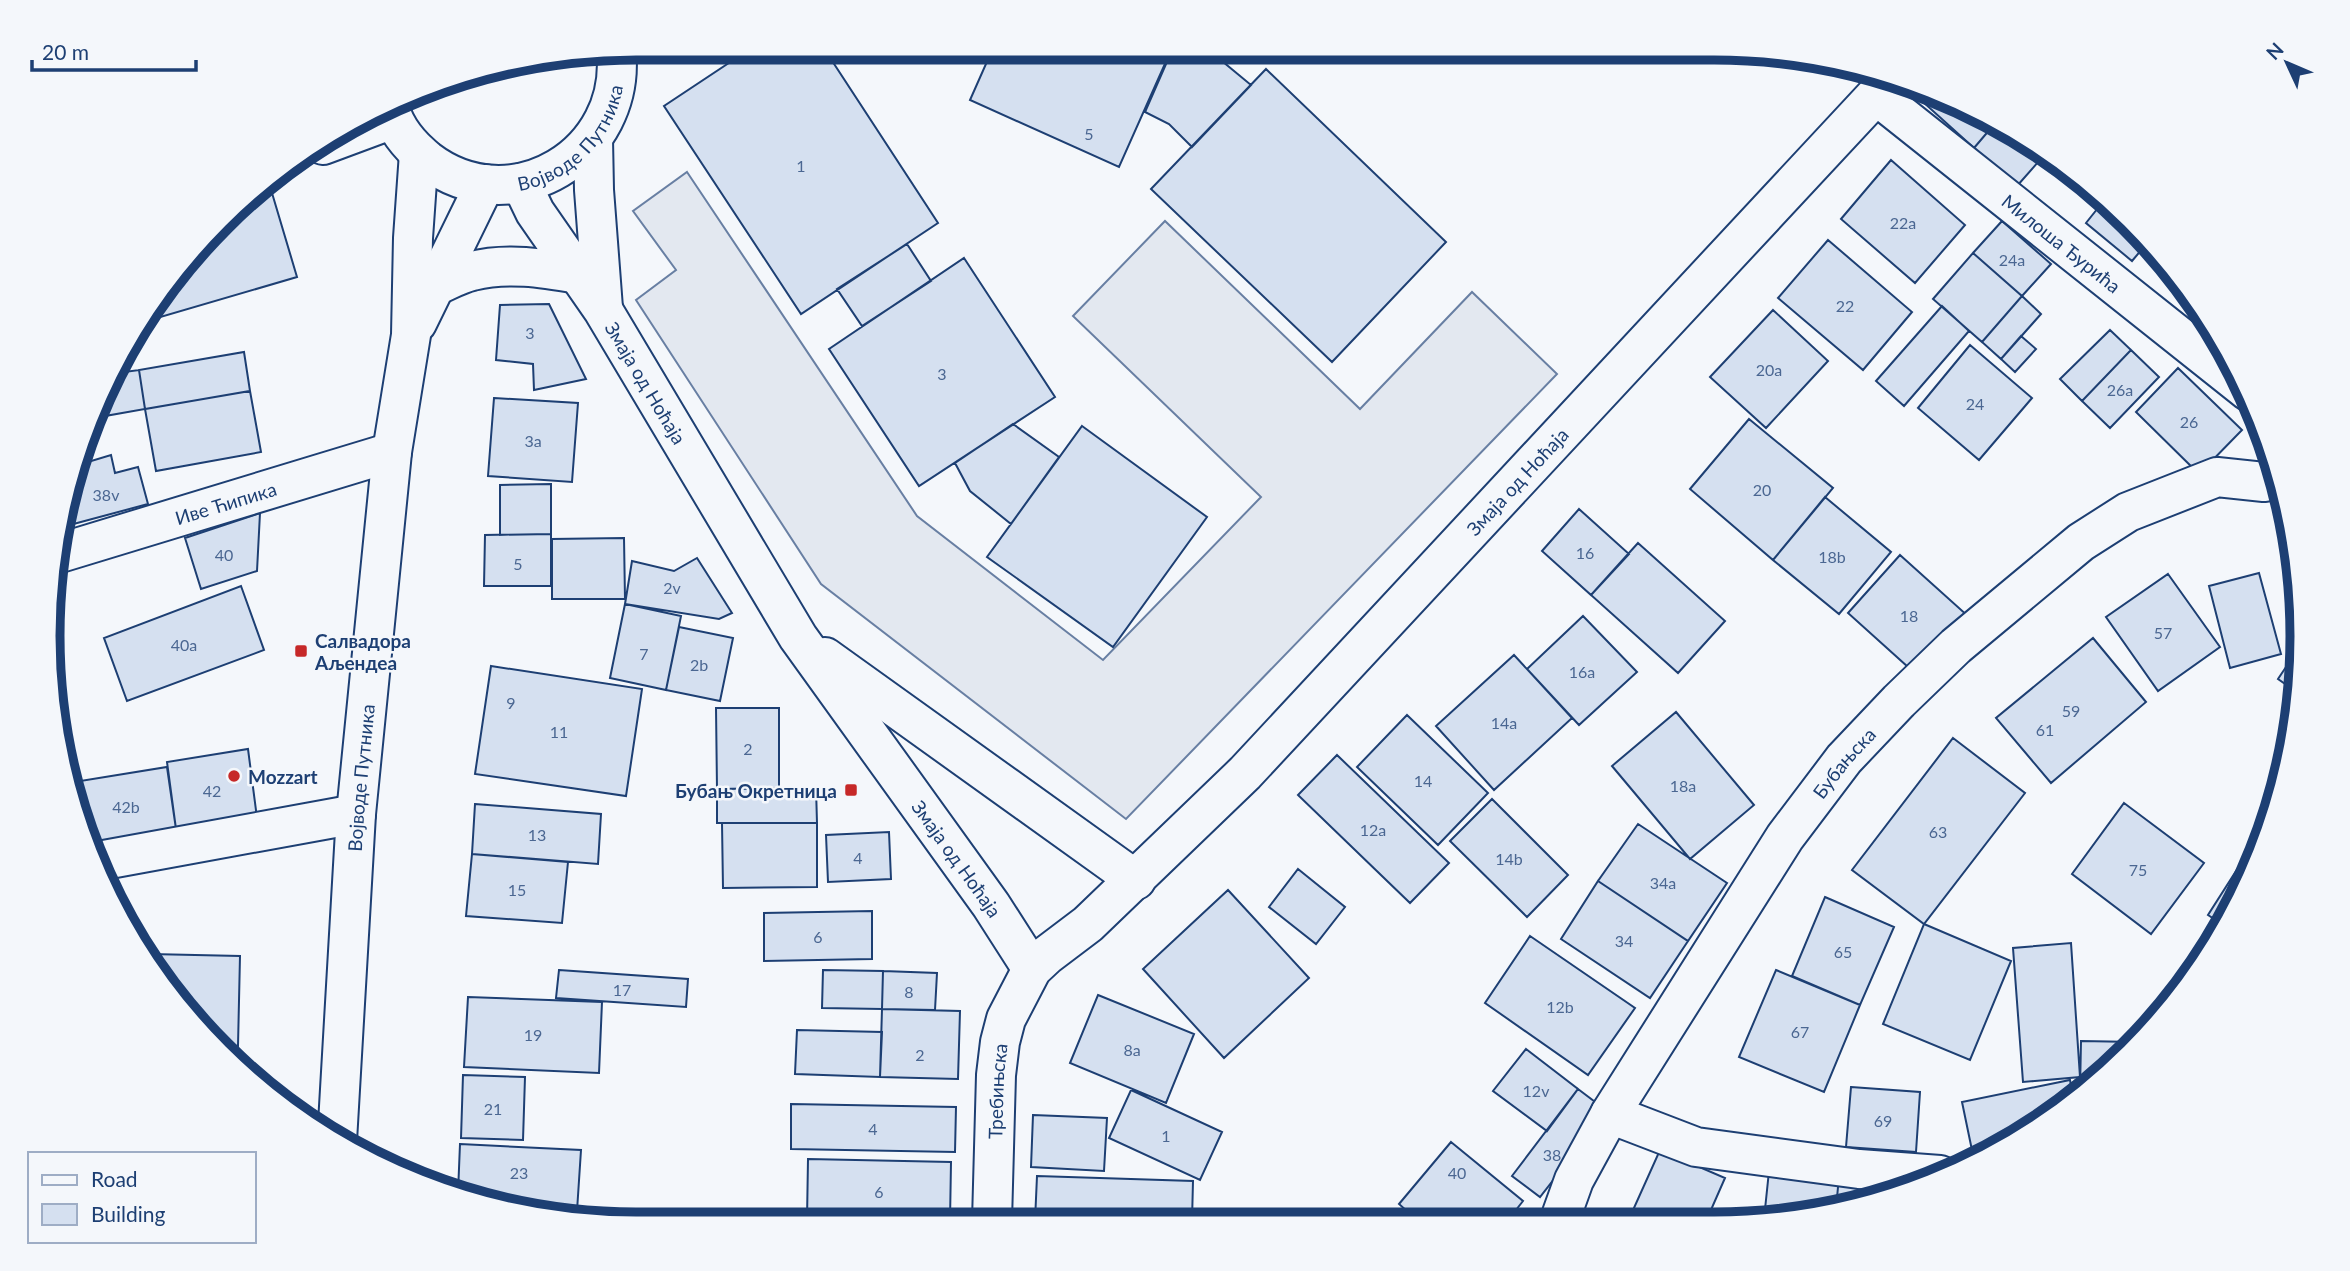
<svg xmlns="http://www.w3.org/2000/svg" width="2350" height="1271" font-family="Lato,sans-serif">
	<rect width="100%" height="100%" fill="#f4f7fb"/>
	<path fill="#e3e8f0" stroke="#687fa3" stroke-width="2" d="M687,172L917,516L1103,660L1261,497L1073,316L1165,221L1360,409L1472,292L1557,374L1126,819L821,584L636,300L676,270L633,211Z"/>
	<path fill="#d5e0f0" stroke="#1d3f73" stroke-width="2" d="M753,47H823L938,223L801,314L664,106Z
		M993,48H1172L1119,167L970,100Z
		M1173,48H1200L1211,52L1251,85L1192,147L1169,124L1145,112Z
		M1266,69L1446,242L1332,362L1151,189Z
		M1930,94L1997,121L1974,148L1923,102Z
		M1997,121L2008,126L2046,153L2017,186L1974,148Z
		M1891,160L1965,225L1915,283L1841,219Z
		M272,193L297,277L140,323L146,309L248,201Z
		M2106,198L2148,242L2132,261L2086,223Z
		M2002,221L2051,264L2022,296L1973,253Z
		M1828,240L1912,312L1863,370L1778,298Z
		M907,244L931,281L862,326L837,289Z
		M1973,253L2022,296L1982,342L1933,299Z
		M964,258L1055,397L919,486L829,349Z
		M2167,262L2181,277L2197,302L2161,269Z
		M2022,296L2041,314L2001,359L1982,342Z
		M549,304L586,379L534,390L533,364L496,360L500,305Z
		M1942,306L1969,331L1904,406L1876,381Z
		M1773,310L1828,361L1766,428L1710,377Z
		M2110,330L2131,350L2082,401L2060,379Z
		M2021,336L2036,349L2015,372L2001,359Z
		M1970,345L2032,398L1979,460L1918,408Z
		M2131,350L2159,377L2110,428L2082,401Z
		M244,352L250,391L145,409L139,370Z
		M2178,368L2242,430L2199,474L2136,412Z
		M139,370L145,409L105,416L103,405L117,373Z
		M250,391L261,452L156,471L145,409Z
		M494,398L578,403L572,482L488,476Z
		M1749,419L1833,488L1773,560L1690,489Z
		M1013,424L1059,457L1011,524L970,491L955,463Z
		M1082,426L1207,517L1113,647L987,557Z
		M84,447L88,462L111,455L115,473L138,467L148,504L66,526L64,519L67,484Z
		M551,484V534L500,535V485Z
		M1825,497L1891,552L1839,614L1773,560Z
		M1579,509L1629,554L1591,595L1542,551Z
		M260,513L257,571L201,589L185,538Z
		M551,534V586H484L485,535Z
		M624,538L625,599H552V539Z
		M1638,543L1725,621L1678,673L1591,595Z
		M1900,555L1969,617L1918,676L1848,613Z
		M697,558L732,613L719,619L625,604L632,561L674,571Z
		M2259,573L2281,654L2230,668L2209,586Z
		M2168,574L2220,647L2158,691L2106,617Z
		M241,586L264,650L127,701L104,638Z
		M625,604L681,616L666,690L610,678Z
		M1583,616L1637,672L1579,725L1527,669Z
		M679,627L733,638L720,701L666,690Z
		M2093,638L2146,702L2051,783L1996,718Z
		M2300,646L2298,693L2278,679Z
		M1514,655L1572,718L1494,790L1436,726Z
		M491,666L642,689L626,796L475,774Z
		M716,708H779V788L717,789Z
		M1676,712L1754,805L1690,859L1612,766Z
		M1407,715L1488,793L1438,845L1357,767Z
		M1953,738L2025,793L1924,924L1852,870Z
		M248,749L257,818L176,829L167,762Z
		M1337,755L1449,863L1410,903L1298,795Z
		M167,767L176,829L88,844L74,782Z
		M816,788L817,823H717V789Z
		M1492,799L1568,875L1527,917L1450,841Z
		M2124,803L2204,863L2151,934L2072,874Z
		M475,804L601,814L598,864L472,854Z
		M2268,821L2272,824L2225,926L2208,915Z
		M722,823H817V887L723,888Z
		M1638,824L1727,883L1688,941L1598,881Z
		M889,832L891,879L828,882L826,835Z
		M472,854L568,862L562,923L466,916Z
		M1298,869L1345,907L1316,944L1269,907Z
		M1598,881L1688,941L1650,998L1561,939Z
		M1228,890L1309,978L1224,1058L1143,969Z
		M1825,897L1894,927L1860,1005L1792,976Z
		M872,911V959L764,961V913Z
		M1924,924L2011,961L1970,1060L1883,1024Z
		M1530,936L1635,1008L1588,1075L1485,1003Z
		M2071,943L2080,1077L2023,1082L2013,948Z
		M150,954L240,956L238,1046L220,1045L193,1024Z
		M559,970L688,979L686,1007L556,998Z
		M823,970L883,971L882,1009L822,1008Z
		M1776,970L1860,1005L1824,1092L1739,1057Z
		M883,971L937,973L935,1010L882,1009Z
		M1098,995L1194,1034L1166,1103L1070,1063Z
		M468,997L602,1002L599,1073L464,1067Z
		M882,1009L960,1011L958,1079L880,1077Z
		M797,1030L882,1032L880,1077L795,1074Z
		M2081,1041L2135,1042L2080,1091Z
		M1526,1049L1578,1089L1547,1131L1493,1091Z
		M463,1075L525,1077L523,1140L461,1138Z
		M2070,1080L2073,1096L2041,1125L1984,1153L1973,1155L1962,1102Z
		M1851,1087L1920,1092L1916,1152L1846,1147Z
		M1578,1089L1607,1111L1540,1197L1512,1176Z
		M1131,1090L1222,1132L1200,1180L1109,1138Z
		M791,1104L956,1107L955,1152L791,1149Z
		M1033,1115L1107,1118L1104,1171L1031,1167Z
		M1451,1142L1523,1201L1508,1220H1417L1399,1204Z
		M460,1144L581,1150L577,1211L507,1208L483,1204L458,1193Z
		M1660,1150L1725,1178L1707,1219H1629Z
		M808,1159L951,1162L950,1221L807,1220Z
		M1769,1171L1839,1177L1836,1208L1791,1219H1764Z
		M1037,1176L1193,1181L1192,1221H1035Z
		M1839,1177L1895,1182L1894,1195L1836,1208Z
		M507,1208L577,1211L576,1219Z"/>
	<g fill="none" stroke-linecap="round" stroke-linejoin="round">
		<g stroke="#1d3f73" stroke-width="42">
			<g id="minor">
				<path id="s1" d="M1877,96L2248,391"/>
				<path id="s2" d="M390,109C396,130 410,146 427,160C512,225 628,154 616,50"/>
				<path d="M593,139L594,190L603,308"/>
				<path d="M323,145L393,119"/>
				<path id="s3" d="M521,183L535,212L603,310L798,637L991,905L1032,969"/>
				<path d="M435,286C447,281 459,274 472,271C507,262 543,268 578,274"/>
				<path d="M417,323L485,184"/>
				<path id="s4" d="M60,553L392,452"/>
				<path d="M825,657L1136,880"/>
				<path d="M93,862L356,814"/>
				<path d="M1610,1114L1696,1147L1859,1169L1940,1175"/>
				<path id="s5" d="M337,1141L356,814L392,452L411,335L413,238L419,153"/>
				<path id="s6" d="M1560,1219L1574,1180L1610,1114L1785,837L1844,759L1899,701L1956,646L2081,542L2128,512L2217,477L2264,482L2281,479"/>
				<path id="s7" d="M992,1221L996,1075L1000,1042L1006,1019L1032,969L1047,955L1088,924L1245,773L1892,78"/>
			</g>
		</g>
		<use href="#minor" stroke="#f4f7fb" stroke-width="38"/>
	</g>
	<g fill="#c62828" stroke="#f4f7fb" stroke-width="2.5">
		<rect x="294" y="644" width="14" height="14" rx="3.5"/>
		<circle cx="234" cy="776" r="7"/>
		<rect x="844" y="783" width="14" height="14" rx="3.5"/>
	</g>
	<g text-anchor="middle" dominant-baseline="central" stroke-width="5" stroke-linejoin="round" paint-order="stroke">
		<g font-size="16" fill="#4b6792">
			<text x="1089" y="133">5</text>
			<text x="801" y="165">1</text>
			<text x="1903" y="222">22a</text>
			<text x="2012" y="259">24a</text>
			<text x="1845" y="305">22</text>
			<text x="530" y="332">3</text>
			<text x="1769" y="369">20a</text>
			<text x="942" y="373">3</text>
			<text x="2120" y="389">26a</text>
			<text x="1975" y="403">24</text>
			<text x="2189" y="421">26</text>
			<text x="533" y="440">3a</text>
			<text x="1762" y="489">20</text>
			<text x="106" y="494">38v</text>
			<text x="1585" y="552">16</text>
			<text x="224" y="554">40</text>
			<text x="1832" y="556">18b</text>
			<text x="518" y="563">5</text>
			<text x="672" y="587">2v</text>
			<text x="1909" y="615">18</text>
			<text x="2163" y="632">57</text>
			<text x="184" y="644">40a</text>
			<text x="644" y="653">7</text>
			<text x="699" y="664">2b</text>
			<text x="1582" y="671">16a</text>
			<text x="511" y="702">9</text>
			<text x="2071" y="710">59</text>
			<text x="1504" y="722">14a</text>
			<text x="2045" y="729">61</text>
			<text x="559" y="731">11</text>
			<text x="748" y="748">2</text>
			<text x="1423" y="780">14</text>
			<text x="1683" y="785">18a</text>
			<text x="212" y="790">42</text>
			<text x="126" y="806">42b</text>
			<text x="1373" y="829">12a</text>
			<text x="1938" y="831">63</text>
			<text x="537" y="834">13</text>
			<text x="858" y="857">4</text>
			<text x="1509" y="858">14b</text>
			<text x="2138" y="869">75</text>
			<text x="1663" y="882">34a</text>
			<text x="517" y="889">15</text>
			<text x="818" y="936">6</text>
			<text x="1624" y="940">34</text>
			<text x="1843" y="951">65</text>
			<text x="622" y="989">17</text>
			<text x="909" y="991">8</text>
			<text x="1560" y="1006">12b</text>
			<text x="1800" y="1031">67</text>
			<text x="533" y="1034">19</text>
			<text x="1132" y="1049">8a</text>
			<text x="920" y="1054">2</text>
			<text x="1536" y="1090">12v</text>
			<text x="493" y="1108">21</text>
			<text x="1883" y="1120">69</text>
			<text x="873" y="1128">4</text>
			<text x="1166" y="1135">1</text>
			<text x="1552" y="1154">38</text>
			<text x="519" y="1172">23</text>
			<text x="1457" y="1172">40</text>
			<text x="879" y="1191">6</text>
		</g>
		<g font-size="19" fill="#1d3f73" stroke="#f4f7fb">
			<text stroke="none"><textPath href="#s2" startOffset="234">Војводе Путника</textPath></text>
			<text stroke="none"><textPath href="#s1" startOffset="236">Милоша Ђурића</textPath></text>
			<text stroke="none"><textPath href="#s3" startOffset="236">Змаја од Ноћаја</textPath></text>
			<text stroke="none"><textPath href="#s7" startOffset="948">Змаја од Ноћаја</textPath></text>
			<text stroke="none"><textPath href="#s4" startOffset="173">Иве Ћипика</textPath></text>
			<text stroke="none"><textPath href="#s6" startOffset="539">Бубањска</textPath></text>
			<text stroke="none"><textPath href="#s5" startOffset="364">Војводе Путника</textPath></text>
			<text stroke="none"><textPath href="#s3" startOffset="805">Змаја од Ноћаја</textPath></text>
			<text stroke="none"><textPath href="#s7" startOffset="130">Требињска</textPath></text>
		</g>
		<g font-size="19" font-weight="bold" fill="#1d3f73" stroke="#f4f7fb" text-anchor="start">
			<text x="315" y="640">Салвадора<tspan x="315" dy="22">Аљендеа</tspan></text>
			<text x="248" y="776">Mozzart</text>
			<text x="837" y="790" text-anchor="end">Бубањ Окретница</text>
		</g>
	</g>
	<path d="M0 0H2350V1271H0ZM636 60H1714A576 576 0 0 1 2290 636V636A576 576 0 0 1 1714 1212H636A576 576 0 0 1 60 636V636A576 576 0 0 1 636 60Z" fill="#f4f7fb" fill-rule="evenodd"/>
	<path fill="none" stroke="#1d3f73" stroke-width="9" d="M636 60H1714A576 576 0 0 1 2290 636V636A576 576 0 0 1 1714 1212H636A576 576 0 0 1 60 636V636A576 576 0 0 1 636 60Z"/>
	<rect x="28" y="1152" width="228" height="91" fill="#f4f7fb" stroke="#9eadc5" stroke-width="2"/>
	<rect x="42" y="1175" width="35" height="10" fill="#f4f7fb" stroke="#9eadc5" stroke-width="2"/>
	<text x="91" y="1187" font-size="21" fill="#1d3f73">Road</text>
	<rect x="42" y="1204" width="35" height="21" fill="#d5e0f0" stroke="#9eadc5" stroke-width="2"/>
	<text x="91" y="1222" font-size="21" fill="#1d3f73">Building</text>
	<g transform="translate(2287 63) rotate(314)" stroke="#f4f7fb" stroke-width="5" paint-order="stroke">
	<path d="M0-5L12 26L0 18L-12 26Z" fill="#1d3f73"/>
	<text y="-10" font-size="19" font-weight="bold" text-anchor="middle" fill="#1d3f73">N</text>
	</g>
	<path d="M32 60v10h164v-10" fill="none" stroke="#1d3f73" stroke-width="3.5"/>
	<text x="42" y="60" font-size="21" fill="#1d3f73" stroke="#f4f7fb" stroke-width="5" paint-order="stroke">20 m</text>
</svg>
